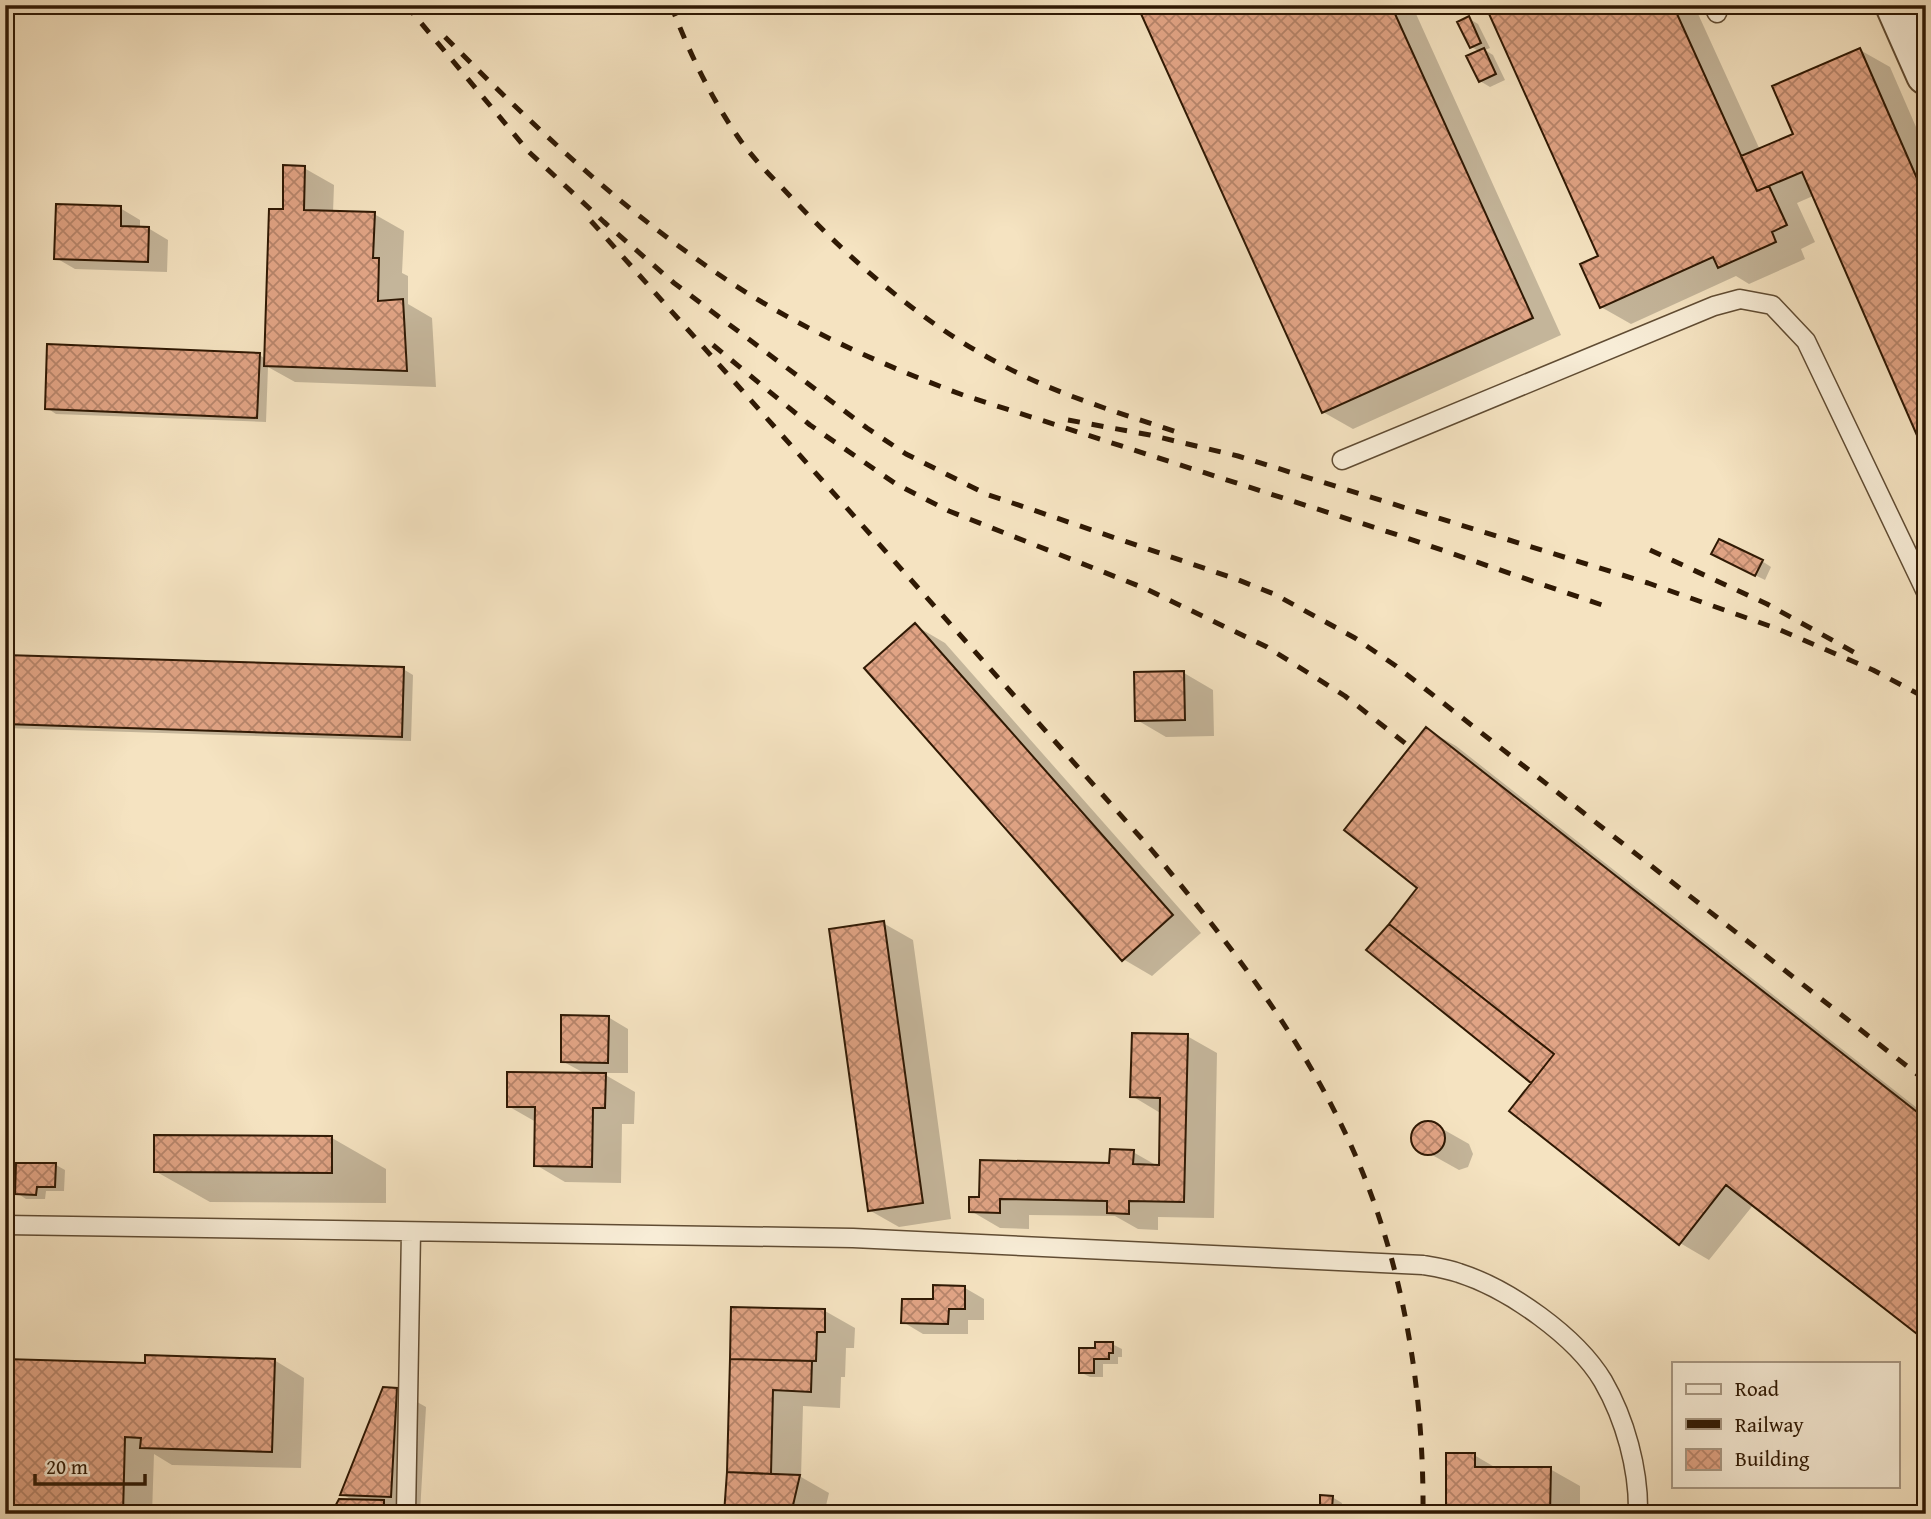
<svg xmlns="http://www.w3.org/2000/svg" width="1931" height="1519" font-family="'Gentium Book Plus',serif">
	<defs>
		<pattern id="building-cross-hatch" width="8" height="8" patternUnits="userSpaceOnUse" patternTransform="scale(1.75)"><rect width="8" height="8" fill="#e1a485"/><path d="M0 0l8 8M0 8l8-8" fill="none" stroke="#b7856b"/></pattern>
	</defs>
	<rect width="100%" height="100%" fill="#f5e3c1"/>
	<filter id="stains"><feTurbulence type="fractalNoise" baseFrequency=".00286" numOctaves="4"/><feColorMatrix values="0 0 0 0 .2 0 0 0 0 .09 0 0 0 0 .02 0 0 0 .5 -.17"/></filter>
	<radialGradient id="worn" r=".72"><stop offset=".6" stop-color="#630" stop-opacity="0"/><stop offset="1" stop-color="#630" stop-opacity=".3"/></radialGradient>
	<path fill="#0003" d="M1139,5H1412L1561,335L1353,429L1323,412Z
		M1480,5H1694L1760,150L1795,135L1860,50L1890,67L1926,150V452L1813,196L1797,203L1815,242L1801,249L1805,259L1749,284L1736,276L1631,324L1601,307V257L1489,11Z
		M1468,18L1478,24L1490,48L1485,50L1493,55L1505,80L1490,87L1480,81V52L1472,47Z
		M304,168L334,185L333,213L374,214L404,231L402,273L408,276V304L432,318L436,387L295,382L268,367L266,422L56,414L47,408L259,355L266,359L284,211Z
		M120,208L140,220V228H148L168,240L167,272L75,269L56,258Z
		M1722,559L1762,561L1771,567L1765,580Z
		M916,626L945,643L1201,933L1152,976L1123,959Z
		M5,656L403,669L413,675L411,741L5,728Z
		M1184,673L1213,690L1214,736L1166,737L1137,720Z
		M1426,729L1456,746L1926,1115V1339L1754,1204L1709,1260L1680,1243L1533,1083L1368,950L1419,888Z
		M883,923L913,940L951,1219L899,1227L869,1210Z
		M608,1017L628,1029V1073H602L635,1092L634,1124H622L621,1183L565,1182L536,1165V1122L508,1106L586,1074L562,1061Z
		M1187,1036L1217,1053L1214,1218L1158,1217V1230L1138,1229L1115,1216L1029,1215V1229L1000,1228L971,1211L981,1199L1111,1164L1133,1152L1161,1168L1162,1114L1132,1096Z
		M1424,1123L1439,1127L1469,1144L1473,1154L1468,1167L1459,1170L1416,1146L1413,1137L1416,1128Z
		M332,1138L386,1169V1203L210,1202L155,1171Z
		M56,1165L65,1170L64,1191H46L45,1199H26L17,1193Z
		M965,1288L984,1299V1320H968V1334H923L903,1322L934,1301Z
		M733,1309L825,1311L855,1328L854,1348H846L845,1377H841L840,1408L803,1406L801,1477L829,1493L824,1514H726Z
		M1112,1344L1122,1349V1357H1118V1364H1103V1377H1090L1080,1372L1097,1349Z
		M274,1360L304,1378L301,1468L172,1465L154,1454L152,1514H5L147,1365Z
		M396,1390L426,1407L420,1513L333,1514L354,1501L342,1494Z
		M1474,1455L1498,1469H1550L1580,1486V1514H1448Z
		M1332,1497L1342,1503L1341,1509H1347L1355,1514H1306L1321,1509Z"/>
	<path fill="url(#building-cross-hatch)" stroke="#2f1904" stroke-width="2" d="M1137,5H1391L1533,318L1322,413Z
		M1485,5H1673L1757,191L1769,186L1787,225L1772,232L1776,242L1718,268L1713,257L1600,308L1580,264L1598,256Z
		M1469,16L1481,43L1470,48L1457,22Z
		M1484,48L1496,74L1479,82L1466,56Z
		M1860,48L1926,199V456L1802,172L1757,191L1741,156L1793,134L1772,86Z
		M283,165L305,166L304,210L375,212L373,258H379L378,301L403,299L407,371L264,366L269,209H283Z
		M56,204L121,206V226L149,227L148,262L54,259Z
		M47,344L260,353L257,418L45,409Z
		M1719,539L1763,560L1755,576L1711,554Z
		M915,623L1173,915L1122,961L864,668Z
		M5,655L404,667L402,737L5,724Z
		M1184,671L1185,720L1135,721L1134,672Z
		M1426,727L1926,1119V1341L1726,1185L1679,1245L1509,1111L1554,1054L1389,924L1417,888L1344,830Z
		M884,921L923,1203L868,1211L829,929Z
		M1389,924L1554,1054L1531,1083L1366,950Z
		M561,1015L609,1016L608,1063L561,1062Z
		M1132,1033L1188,1034L1184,1202L1129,1201V1214L1107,1213V1201L1000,1199V1213L969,1212V1197H979L980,1160L1109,1163L1110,1149L1134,1150L1133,1164L1159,1165L1160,1098L1130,1097Z
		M507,1072L606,1073L605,1108H593L592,1167L534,1166L535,1107H507Z
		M1411 1138a17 17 0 1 1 34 0a17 17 0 1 1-34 0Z
		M154,1135L332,1136V1173L154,1172Z
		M16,1163H56L55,1187H37L36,1195L15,1194Z
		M933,1285L965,1286V1309H949L948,1324L901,1323L902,1299H933Z
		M731,1307L825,1309V1332H817L816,1361L730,1359Z
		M1095,1342H1113V1353H1109V1359H1094V1373H1079V1348H1095Z
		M145,1355L275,1359L272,1452L140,1448L141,1438L125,1437L123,1514H5V1359L145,1363Z
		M730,1359L812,1361L811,1392L773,1390L771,1474L727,1472Z
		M383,1387L397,1388L391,1497L340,1495Z
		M1446,1453H1475V1467H1551L1550,1514H1446Z
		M727,1472L800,1475L791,1514H724Z
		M1320,1495L1333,1496L1332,1508H1348V1514H1305V1507H1320Z
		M339,1499L384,1500V1514H331Z"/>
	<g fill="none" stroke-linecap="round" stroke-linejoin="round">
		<g stroke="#604c33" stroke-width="21">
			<path id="service" d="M1713,5L1717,13
				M1342,460L1714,306L1740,299L1772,305L1806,341L1926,592
				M5,1225L853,1238L1423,1265C1435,1267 1448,1269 1459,1273C1509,1289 1576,1336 1603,1381C1625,1419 1639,1469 1638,1514
				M406,1514L411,1232"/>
		</g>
		<g stroke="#604c33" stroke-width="42">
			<path id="tertiary" d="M1895,5L1926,75"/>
		</g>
		<use href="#service" stroke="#f8edd7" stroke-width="18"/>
		<use href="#tertiary" stroke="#f8edd7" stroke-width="38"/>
		<path stroke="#2f1904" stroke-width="5" stroke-dasharray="12 12" stroke-linecap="butt" d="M406,5L529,152L604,222L674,283L867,428L906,454L986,494L1236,579L1274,594L1355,638L1396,666L1926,1081
			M671,5C689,52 710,96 738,137C753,159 773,178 791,197C852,262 923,324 1002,365C1058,395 1120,413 1180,433
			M445,37C534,127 624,212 730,282C801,329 882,365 963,395L1401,536L1605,606
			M591,221L1150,848C1233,947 1313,1051 1362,1171C1406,1279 1424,1398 1423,1514
			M713,345L810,425L896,484L949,511L1144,588L1267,647L1345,696L1410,747
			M1068,420L1150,435L1238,456L1648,583L1778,629L1873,670L1926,698
			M1650,550L1767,604L1859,655"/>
	</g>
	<rect width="1931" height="1519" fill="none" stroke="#f5e3c1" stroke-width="28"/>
	<rect x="7" y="7" width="1917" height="1505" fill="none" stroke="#2f1904" stroke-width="3.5"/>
	<rect x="14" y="14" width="1903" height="1491" fill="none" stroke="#2f1904" stroke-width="2"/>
	<rect x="1672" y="1362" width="228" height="126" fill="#f8edd7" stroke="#a89883" stroke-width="2"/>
	<rect x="1686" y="1384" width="35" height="10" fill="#f8edd7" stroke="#a89883" stroke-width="2"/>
	<text x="1735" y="1396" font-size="21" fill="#2f1904">Road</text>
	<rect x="1686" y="1419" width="35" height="10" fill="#2f1904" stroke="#a89883" stroke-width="2"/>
	<text x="1735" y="1432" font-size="21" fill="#2f1904">Railway</text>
	<rect x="1686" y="1449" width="35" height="21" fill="url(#building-cross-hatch)" stroke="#a89883" stroke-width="2"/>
	<text x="1735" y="1466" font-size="21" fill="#2f1904">Building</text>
	<path d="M35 1474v10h110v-10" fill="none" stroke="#2f1904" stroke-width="3.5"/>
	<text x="46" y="1474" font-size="21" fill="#2f1904" stroke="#f8edd7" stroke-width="5" paint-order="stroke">20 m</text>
	<rect width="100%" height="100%" filter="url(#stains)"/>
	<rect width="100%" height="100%" fill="url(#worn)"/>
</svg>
